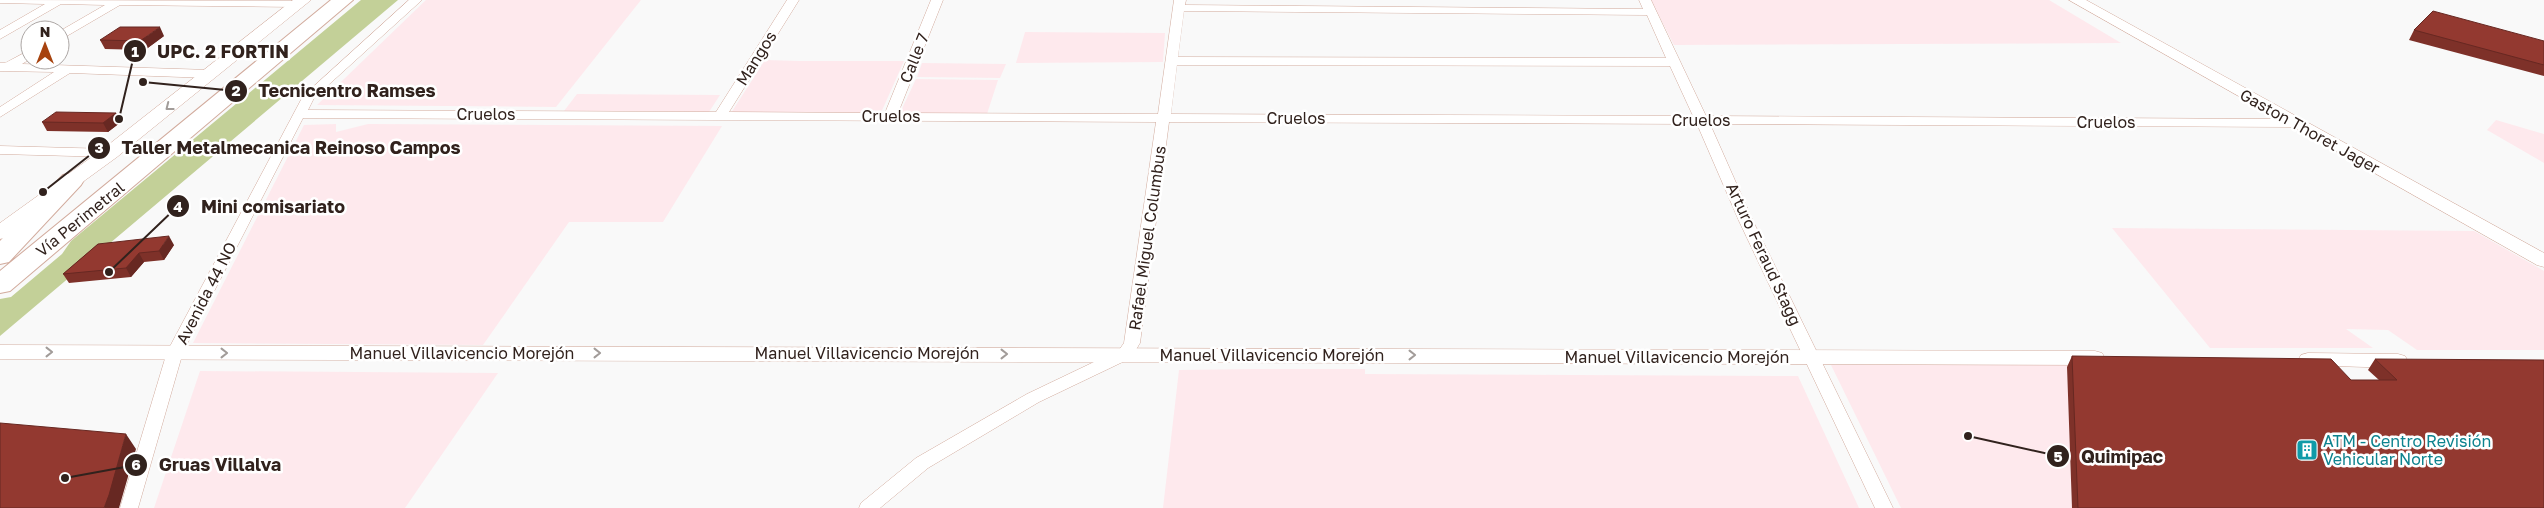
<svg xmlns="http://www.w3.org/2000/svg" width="2544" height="508" font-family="'Golos Text',sans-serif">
	<rect width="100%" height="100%" fill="#f9f9f9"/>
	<path fill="#fee9ed" d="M426,0H641L556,107L317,105Z
		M1651,0H2049L2121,43L1674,45Z
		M1025,32L1165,33L1163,62L1016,63Z
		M765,60L800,61H904L880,115L731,113Z
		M922,63L1006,64L1000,78L917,77Z
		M916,79L998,80L987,114L899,115Z
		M577,94L720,95L709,112L564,111Z
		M2496,120L2544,134V163L2487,130Z
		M336,124V132L368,124L722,126L663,222H569L483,345L193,343L304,125Z
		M2112,228L2474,231L2544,271V350H2417L2388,330L2346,329L2373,348H2210Z
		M2067,363L2072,508H1901L1831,365Z
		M1255,369H1365V374L1798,376L1859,508H1163L1179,370Z
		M200,371L498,373L405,508H154Z"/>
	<path fill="#c3d098" d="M361,0H398L0,336V299L11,297L62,254L71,241Z"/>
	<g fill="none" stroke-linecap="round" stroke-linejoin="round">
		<g stroke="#d2ab9d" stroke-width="1">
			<path id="minor" d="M0,0L297,1L303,4L297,7L120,5L60,40V31L105,5L61,4L0,39V30L45,4L0,3Z
				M409,0H422L314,98L308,110L716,112L787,0H799L729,112L885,113L931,0H943L898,113L1158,114L1174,0H1186L1185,5L1643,9L1639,0H1651L1706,116L2293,119L2300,123L2293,127L1710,124L1753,221L1893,508H1875L1739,221L1697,124L1169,122L1140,343L1131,358L1039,402L928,468L880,508H859L861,503L916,458L1027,394L1119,350L1124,343L1156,122L303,118L183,352L138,508H120L167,352L303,96ZM1184,11L1647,15L1666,58L1178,57ZM1177,65L1670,66L1693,116L1171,114Z
				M30,50V59L22,64L210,70L216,74L210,78L70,73L0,117V107L54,72L0,71V63H5Z
				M0,146L110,149L117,153L110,157L0,154Z"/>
		</g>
		<g stroke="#d2ab9d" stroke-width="1">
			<path id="tertiary" d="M2069,0H2086L2544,253V267L2537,265Z
				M0,345L2095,351L2102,353L2105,358L2102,363L2095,365L0,359Z
				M2308,353L2398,354L2405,356L2408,361L2405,366L2398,368L2301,365L2298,360L2301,355Z"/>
		</g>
		<g stroke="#d2ab9d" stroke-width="1">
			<path id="secondary" d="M293,0H311L117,157L7,237L0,239V223L103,149Z"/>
		</g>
		<g stroke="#d2ab9d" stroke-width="2">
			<path id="trunk" d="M331,0H353L10,291L0,293V271Z
				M72,173L81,175L84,180L81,185L9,262L0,264V241L63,175Z"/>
		</g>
		<use href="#minor" fill="#fff" fill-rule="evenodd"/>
		<use href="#tertiary" fill="#fff" fill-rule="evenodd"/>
		<use href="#secondary" fill="#fff" fill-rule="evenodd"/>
		<use href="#trunk" fill="#fff" fill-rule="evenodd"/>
	</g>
	<path fill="#7e3129" d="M2414,30L2544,41V76L2409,40Z
		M164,36L145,50L105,49L100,40Z
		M116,113L121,122L108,132L47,131L42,122Z
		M98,244L174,245L164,260L144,262L131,277L69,283L63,274Z
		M2072,356L2351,380H2379L2368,370L2375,359L2544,508H2072L2067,367Z"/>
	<path fill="#672822" d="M160,27L164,36L145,50L140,41Z
		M116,113L121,122L108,132L103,123Z
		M169,236L174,245L164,260L159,251Z
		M139,253L144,262L131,277L126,268Z
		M126,434L136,449L119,508H104Z"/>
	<path fill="#933930" stroke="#672822" d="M2433,11L2544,41V65L2414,30Z
		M120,27H160L140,41L100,40Z
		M56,112L116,113L103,123L42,122Z
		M169,236L159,251L139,253L126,268L63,274L98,244Z
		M2072,356L2331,359L2351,380H2397L2375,359L2544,360V508H2078Z
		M0,423L126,434L109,495L104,508H0Z"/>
	<defs><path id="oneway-chevron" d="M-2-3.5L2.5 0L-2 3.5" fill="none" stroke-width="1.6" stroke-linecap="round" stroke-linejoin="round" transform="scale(1.25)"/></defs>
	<g stroke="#a29c99">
		<use href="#oneway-chevron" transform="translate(169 107) rotate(142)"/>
		<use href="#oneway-chevron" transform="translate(49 352)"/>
		<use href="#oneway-chevron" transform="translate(224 353)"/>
		<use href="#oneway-chevron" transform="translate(597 353)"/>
		<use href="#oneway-chevron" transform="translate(1004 354)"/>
		<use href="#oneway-chevron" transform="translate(1412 355)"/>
	</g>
	<defs>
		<g id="building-square" transform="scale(1.125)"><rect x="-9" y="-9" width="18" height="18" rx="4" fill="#0f9aa8" stroke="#fff"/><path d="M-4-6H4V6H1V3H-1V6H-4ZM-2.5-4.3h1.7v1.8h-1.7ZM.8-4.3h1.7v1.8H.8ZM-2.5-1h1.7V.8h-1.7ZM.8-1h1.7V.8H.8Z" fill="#fff"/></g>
	</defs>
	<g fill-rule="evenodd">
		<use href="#building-square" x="2307" y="450"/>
	</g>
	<g text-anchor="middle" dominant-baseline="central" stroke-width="5" stroke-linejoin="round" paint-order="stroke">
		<g font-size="16" fill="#31221d" stroke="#fff">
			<text transform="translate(756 58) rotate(-58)">Mangos</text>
			<text transform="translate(914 58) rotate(-68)">Calle 7</text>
			<text x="486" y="114">Cruelos</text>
			<text x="891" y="116">Cruelos</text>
			<text x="1296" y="118">Cruelos</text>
			<text x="1701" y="120">Cruelos</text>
			<text x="2106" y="122">Cruelos</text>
			<text transform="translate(2310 131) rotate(29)">Gaston Thoret Jager</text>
			<text transform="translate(80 219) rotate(-39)">Vía Perimetral</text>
			<text transform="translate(1147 238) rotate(-82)">Rafael Miguel Columbus</text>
			<text transform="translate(1764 254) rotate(65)">Arturo Feraud Stagg</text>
			<text transform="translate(206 293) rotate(-63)">Avenida 44 NO</text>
			<text x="462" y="353">Manuel Villavicencio Morejón</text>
			<text x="867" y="353">Manuel Villavicencio Morejón</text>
			<text x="1272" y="355">Manuel Villavicencio Morejón</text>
			<text x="1677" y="357">Manuel Villavicencio Morejón</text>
		</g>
		<g font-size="16" fill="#0d838f" stroke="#fff" text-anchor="start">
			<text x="2323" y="441">ATM - Centro Revisión<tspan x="2323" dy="18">Vehicular Norte</tspan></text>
		</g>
	</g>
	<path fill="none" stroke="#31221d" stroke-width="2" d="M119 119L135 51M143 82L236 91M43 192L99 148M109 272L178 206M1968 436L2058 456M65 478L136 465"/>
	<g fill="#31221d" stroke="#fff" stroke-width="2">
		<circle cx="119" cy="119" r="5"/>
		<circle cx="143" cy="82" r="5"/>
		<circle cx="43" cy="192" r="5"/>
		<circle cx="109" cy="272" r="5"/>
		<circle cx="1968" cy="436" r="5"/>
		<circle cx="65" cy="478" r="5"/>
		<circle cx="135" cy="51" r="12"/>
		<circle cx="236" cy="91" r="12"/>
		<circle cx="99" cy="148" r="12"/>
		<circle cx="178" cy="206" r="12"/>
		<circle cx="2058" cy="456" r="12"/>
		<circle cx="136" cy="465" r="12"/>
	</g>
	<g font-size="15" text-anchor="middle" font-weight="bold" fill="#fff">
		<text x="135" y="57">1</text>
		<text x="236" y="96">2</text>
		<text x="99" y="153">3</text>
		<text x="178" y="212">4</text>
		<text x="2058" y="462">5</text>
		<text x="136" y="470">6</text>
	</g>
	<g font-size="18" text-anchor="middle" font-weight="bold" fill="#31221d" stroke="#fff" stroke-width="5" stroke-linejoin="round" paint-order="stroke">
		<text x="223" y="58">UPC. 2 FORTIN</text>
		<text x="347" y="97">Tecnicentro Ramses</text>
		<text x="291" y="154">Taller Metalmecanica Reinoso Campos</text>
		<text x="273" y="213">Mini comisariato</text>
		<text x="2122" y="463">Quimipac</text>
		<text x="220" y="471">Gruas Villalva</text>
	</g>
	<g transform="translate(45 45)"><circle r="24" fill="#ffffff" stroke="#ada7a5"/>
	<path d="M0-4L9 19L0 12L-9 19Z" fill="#a7430f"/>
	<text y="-8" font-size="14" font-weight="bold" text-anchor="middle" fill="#31221d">N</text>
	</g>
</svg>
